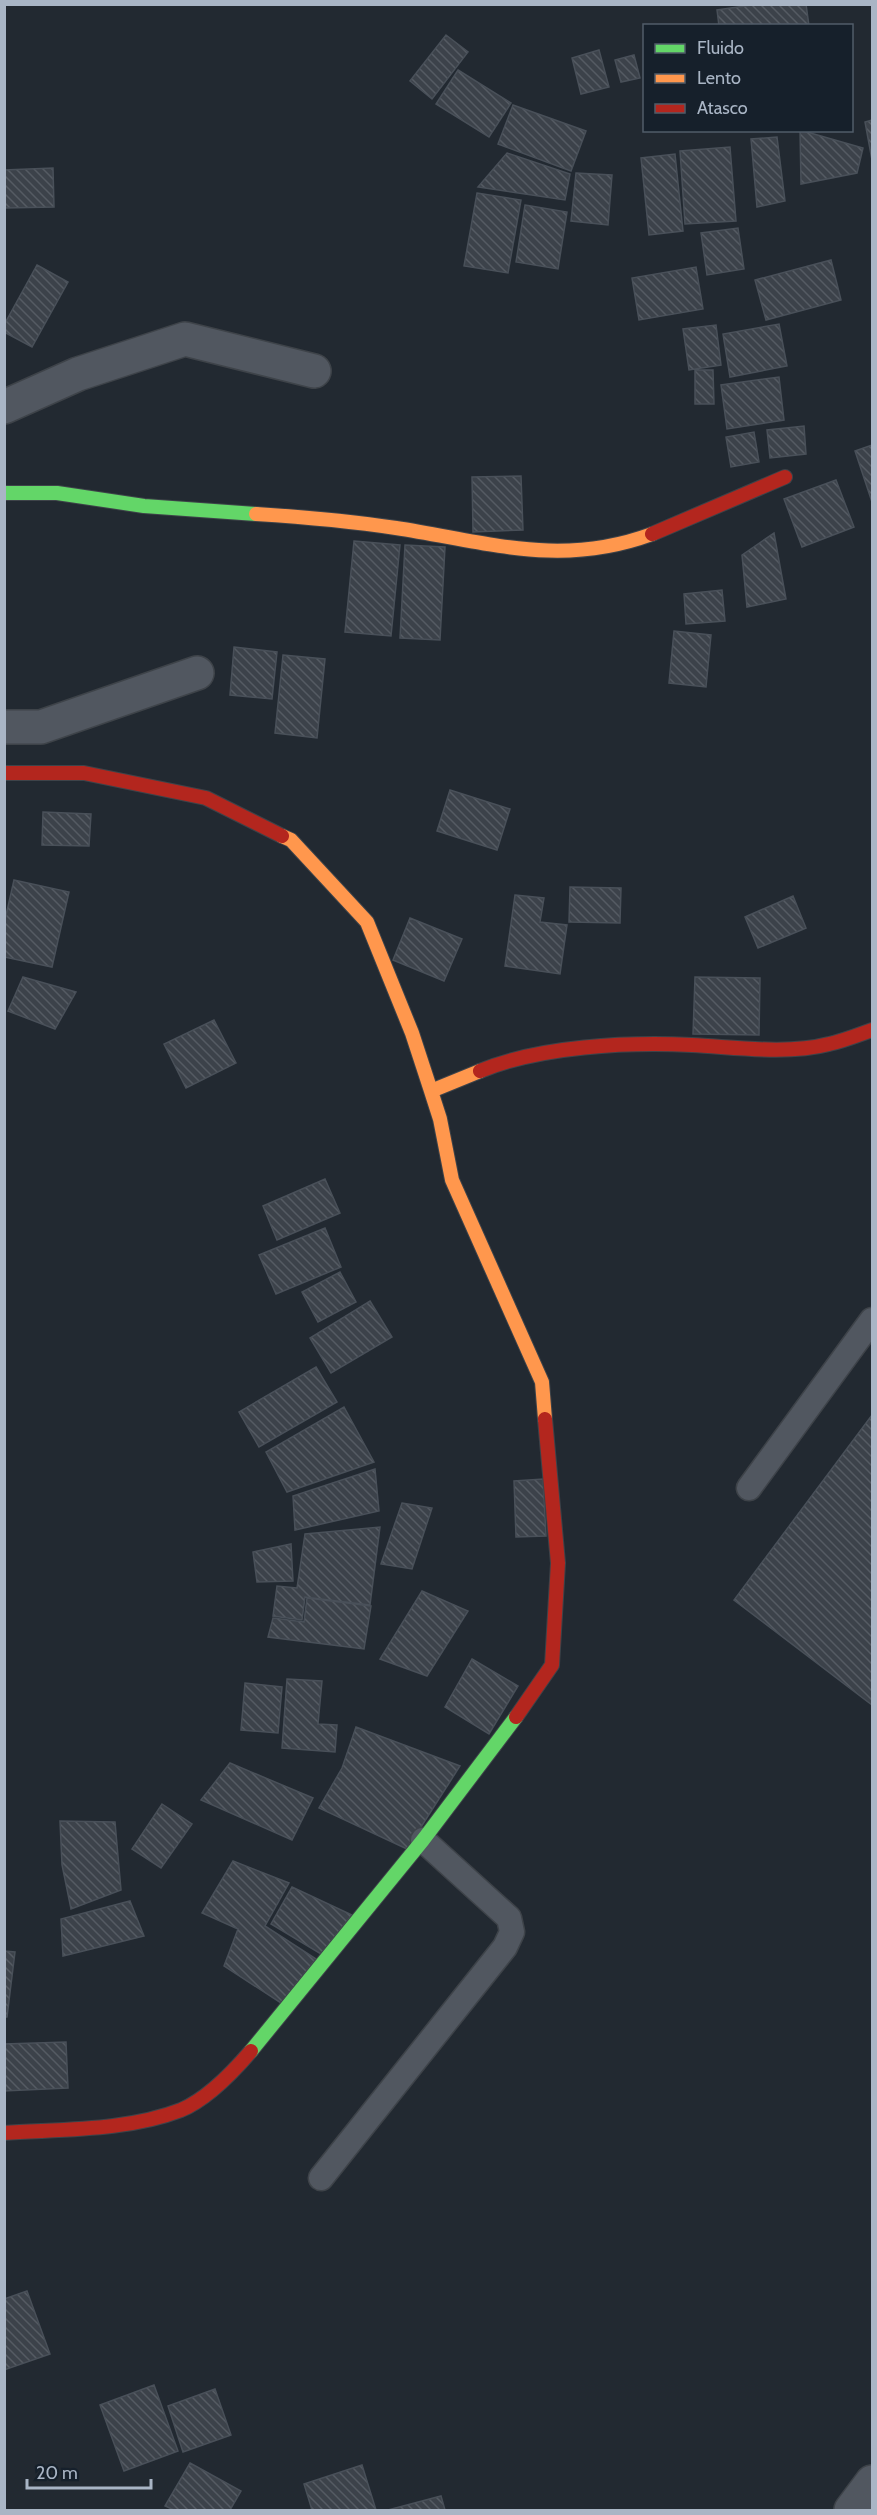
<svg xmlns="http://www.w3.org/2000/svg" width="877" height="2515" font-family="Cabin,sans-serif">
	<defs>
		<pattern id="building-back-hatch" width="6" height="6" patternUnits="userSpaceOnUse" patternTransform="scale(1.5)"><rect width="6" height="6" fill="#3c424a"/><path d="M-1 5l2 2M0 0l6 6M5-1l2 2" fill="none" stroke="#555b63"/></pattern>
	</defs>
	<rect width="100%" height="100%" fill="#222931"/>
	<path fill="url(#building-back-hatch)" stroke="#495059" stroke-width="1.5" d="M759,4H806L809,26H719L717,10Z
		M446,35L468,52L432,99L410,81Z
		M599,50L609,87L581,94L572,58Z
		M634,55L640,78L621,82L615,60Z
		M458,70L511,103L489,137L436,104Z
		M513,105L586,131L571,171L498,144Z
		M872,120V160L865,122Z
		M800,130L863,148L857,173L801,184Z
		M777,137L785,201L757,207L751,139Z
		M730,147L736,221L685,224L680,151Z
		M507,153L570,174L565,200L478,187Z
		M675,154L683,231L649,235L641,158Z
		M53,168L54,207L4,208V170Z
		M576,173L612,175L608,225L571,221Z
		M477,193L521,200L508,273L464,266Z
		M525,205L567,212L558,269L516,262Z
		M738,228L744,269L707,275L701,233Z
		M831,260L841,300L766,320L755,280Z
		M37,265L68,282L32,347L4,332V325Z
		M696,267L703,309L639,320L632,278Z
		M779,324L787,366L730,377L723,334Z
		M716,325L721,365L689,370L683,329Z
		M695,370H713L714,404H695Z
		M779,377L784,420L727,429L721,385Z
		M804,426L806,454L770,458L767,430Z
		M754,432L759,462L731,467L726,437Z
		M872,445V502L855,451Z
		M521,476L523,530L473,532L472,477Z
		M836,480L854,527L802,547L784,499Z
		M774,533L786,599L747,607L742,555Z
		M354,541L400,545L391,636L345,632Z
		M405,545L445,547L440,640L400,638Z
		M722,590L725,621L686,624L684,594Z
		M674,631L711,635L706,687L669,683Z
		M234,647L277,652L272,699L230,695Z
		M283,655L325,659L317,738L275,733Z
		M450,790L510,809L497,850L437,831Z
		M43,812L91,814L89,846L42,845Z
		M14,880L69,892L52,967L4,957V924Z
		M570,887L621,888L620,923L569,922Z
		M515,895L544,898L540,922L567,925L560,974L505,966Z
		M793,896L806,928L758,948L745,917Z
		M410,918L462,939L444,981L393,960Z
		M23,977L76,992L55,1029L8,1011Z
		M695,977L760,978L759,1035L693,1034Z
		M214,1020L236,1063L186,1088L164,1044Z
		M325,1179L340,1213L277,1240L263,1206Z
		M325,1228L341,1267L276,1294L259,1255Z
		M340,1272L356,1302L318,1322L302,1292Z
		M370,1301L392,1337L331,1373L310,1338Z
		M316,1367L337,1402L259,1447L239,1412Z
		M344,1407L374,1462L287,1492L266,1452Z
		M872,1415V1705L734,1600Z
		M375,1469L379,1511L295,1530L293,1496Z
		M543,1479L546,1536L516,1537L514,1481Z
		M402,1503L432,1508L412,1569L381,1564Z
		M380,1527L370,1605L305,1597L302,1620L273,1616L277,1586L297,1588L305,1534Z
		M291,1544L293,1581L257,1582L253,1552Z
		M422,1591L468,1611L427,1676L380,1659Z
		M307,1598L371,1606L364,1649L268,1637L273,1618L304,1622Z
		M472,1659L518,1686L489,1734L445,1707Z
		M287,1679L322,1681L318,1724L337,1725L335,1752L282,1748Z
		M245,1683L282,1687L278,1733L241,1730Z
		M356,1727L460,1766L407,1849L319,1808L342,1768Z
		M230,1763L313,1798L292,1840L201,1800Z
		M162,1804L192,1824L161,1868L132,1849Z
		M60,1821L115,1822L121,1890L71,1909L62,1865Z
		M233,1861L289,1883L265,1926L316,1959L281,2003L224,1966L238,1929L202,1913Z
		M292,1887L352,1915L321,1954L271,1924Z
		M130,1901L144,1936L63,1956L61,1919Z
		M4,1951L15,1952L7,2017H4Z
		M66,2042L68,2088L4,2091V2044Z
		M27,2291L50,2354L4,2370V2299Z
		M154,2385L178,2451L124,2471L100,2405Z
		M215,2389L231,2435L183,2452L168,2406Z
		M190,2463L241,2491L230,2510H174L165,2506Z
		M362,2465L376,2510H312L304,2484Z
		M441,2496L445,2510H388Z"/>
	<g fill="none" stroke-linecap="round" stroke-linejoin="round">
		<g stroke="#3e4349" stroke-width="27">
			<path id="lane" d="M749,1488L872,1320
				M321,2178L505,1947L512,1932L509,1918L423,1840"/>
		</g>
		<g stroke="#3e4349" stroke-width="36">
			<path id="street" d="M4,407L78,374L185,339L314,371
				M4,727H41L197,673
				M851,2510L872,2482"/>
		</g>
		<g stroke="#3e4349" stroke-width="16">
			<path id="fast" d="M4,493H57L144,506L256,514
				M251,2051L423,1840L516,1717"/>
		</g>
		<g stroke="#3e4349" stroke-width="16">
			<path id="slow" d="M256,514C303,517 350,521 396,528C488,542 560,568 652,534
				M282,836L291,840L367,922L412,1033L431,1091
				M480,1071L431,1091L440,1119L452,1180L542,1382L545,1419"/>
		</g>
		<g stroke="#3e4349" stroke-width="16">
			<path id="jam" d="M652,534L785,477
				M4,773H84L206,798L282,836
				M480,1071C540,1046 627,1042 692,1045C734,1047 787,1055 829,1044C843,1041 858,1035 872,1030
				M516,1717L552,1665L558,1563L545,1419
				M4,2133C62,2129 127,2131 181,2110C207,2099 233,2072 251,2051"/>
		</g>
		<use href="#lane" stroke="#515760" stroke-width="24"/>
		<use href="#street" stroke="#515760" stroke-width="33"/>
		<use href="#fast" stroke="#63d668" stroke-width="14"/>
		<use href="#slow" stroke="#ff974d" stroke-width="14"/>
		<use href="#jam" stroke="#b3261e" stroke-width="14"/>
	</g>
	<rect width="877" height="2515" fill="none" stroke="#a9b5c5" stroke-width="12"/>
	<rect x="643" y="24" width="210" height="108" fill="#16202b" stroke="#515c69" stroke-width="1.5"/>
	<rect x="655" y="44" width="30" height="9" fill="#63d668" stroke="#515c69" stroke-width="1.5"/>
	<text x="697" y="54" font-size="18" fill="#a9b5c5">Fluido</text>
	<rect x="655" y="74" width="30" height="9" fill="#ff974d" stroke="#515c69" stroke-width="1.5"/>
	<text x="697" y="84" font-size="18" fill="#a9b5c5">Lento</text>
	<rect x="655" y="104" width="30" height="9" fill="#b3261e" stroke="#515c69" stroke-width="1.5"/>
	<text x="697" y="114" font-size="18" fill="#a9b5c5">Atasco</text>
	<path d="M27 2479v9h124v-9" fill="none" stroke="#a9b5c5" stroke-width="3"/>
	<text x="36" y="2479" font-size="18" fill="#a9b5c5" stroke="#16202b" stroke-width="4.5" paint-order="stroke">20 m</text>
</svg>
